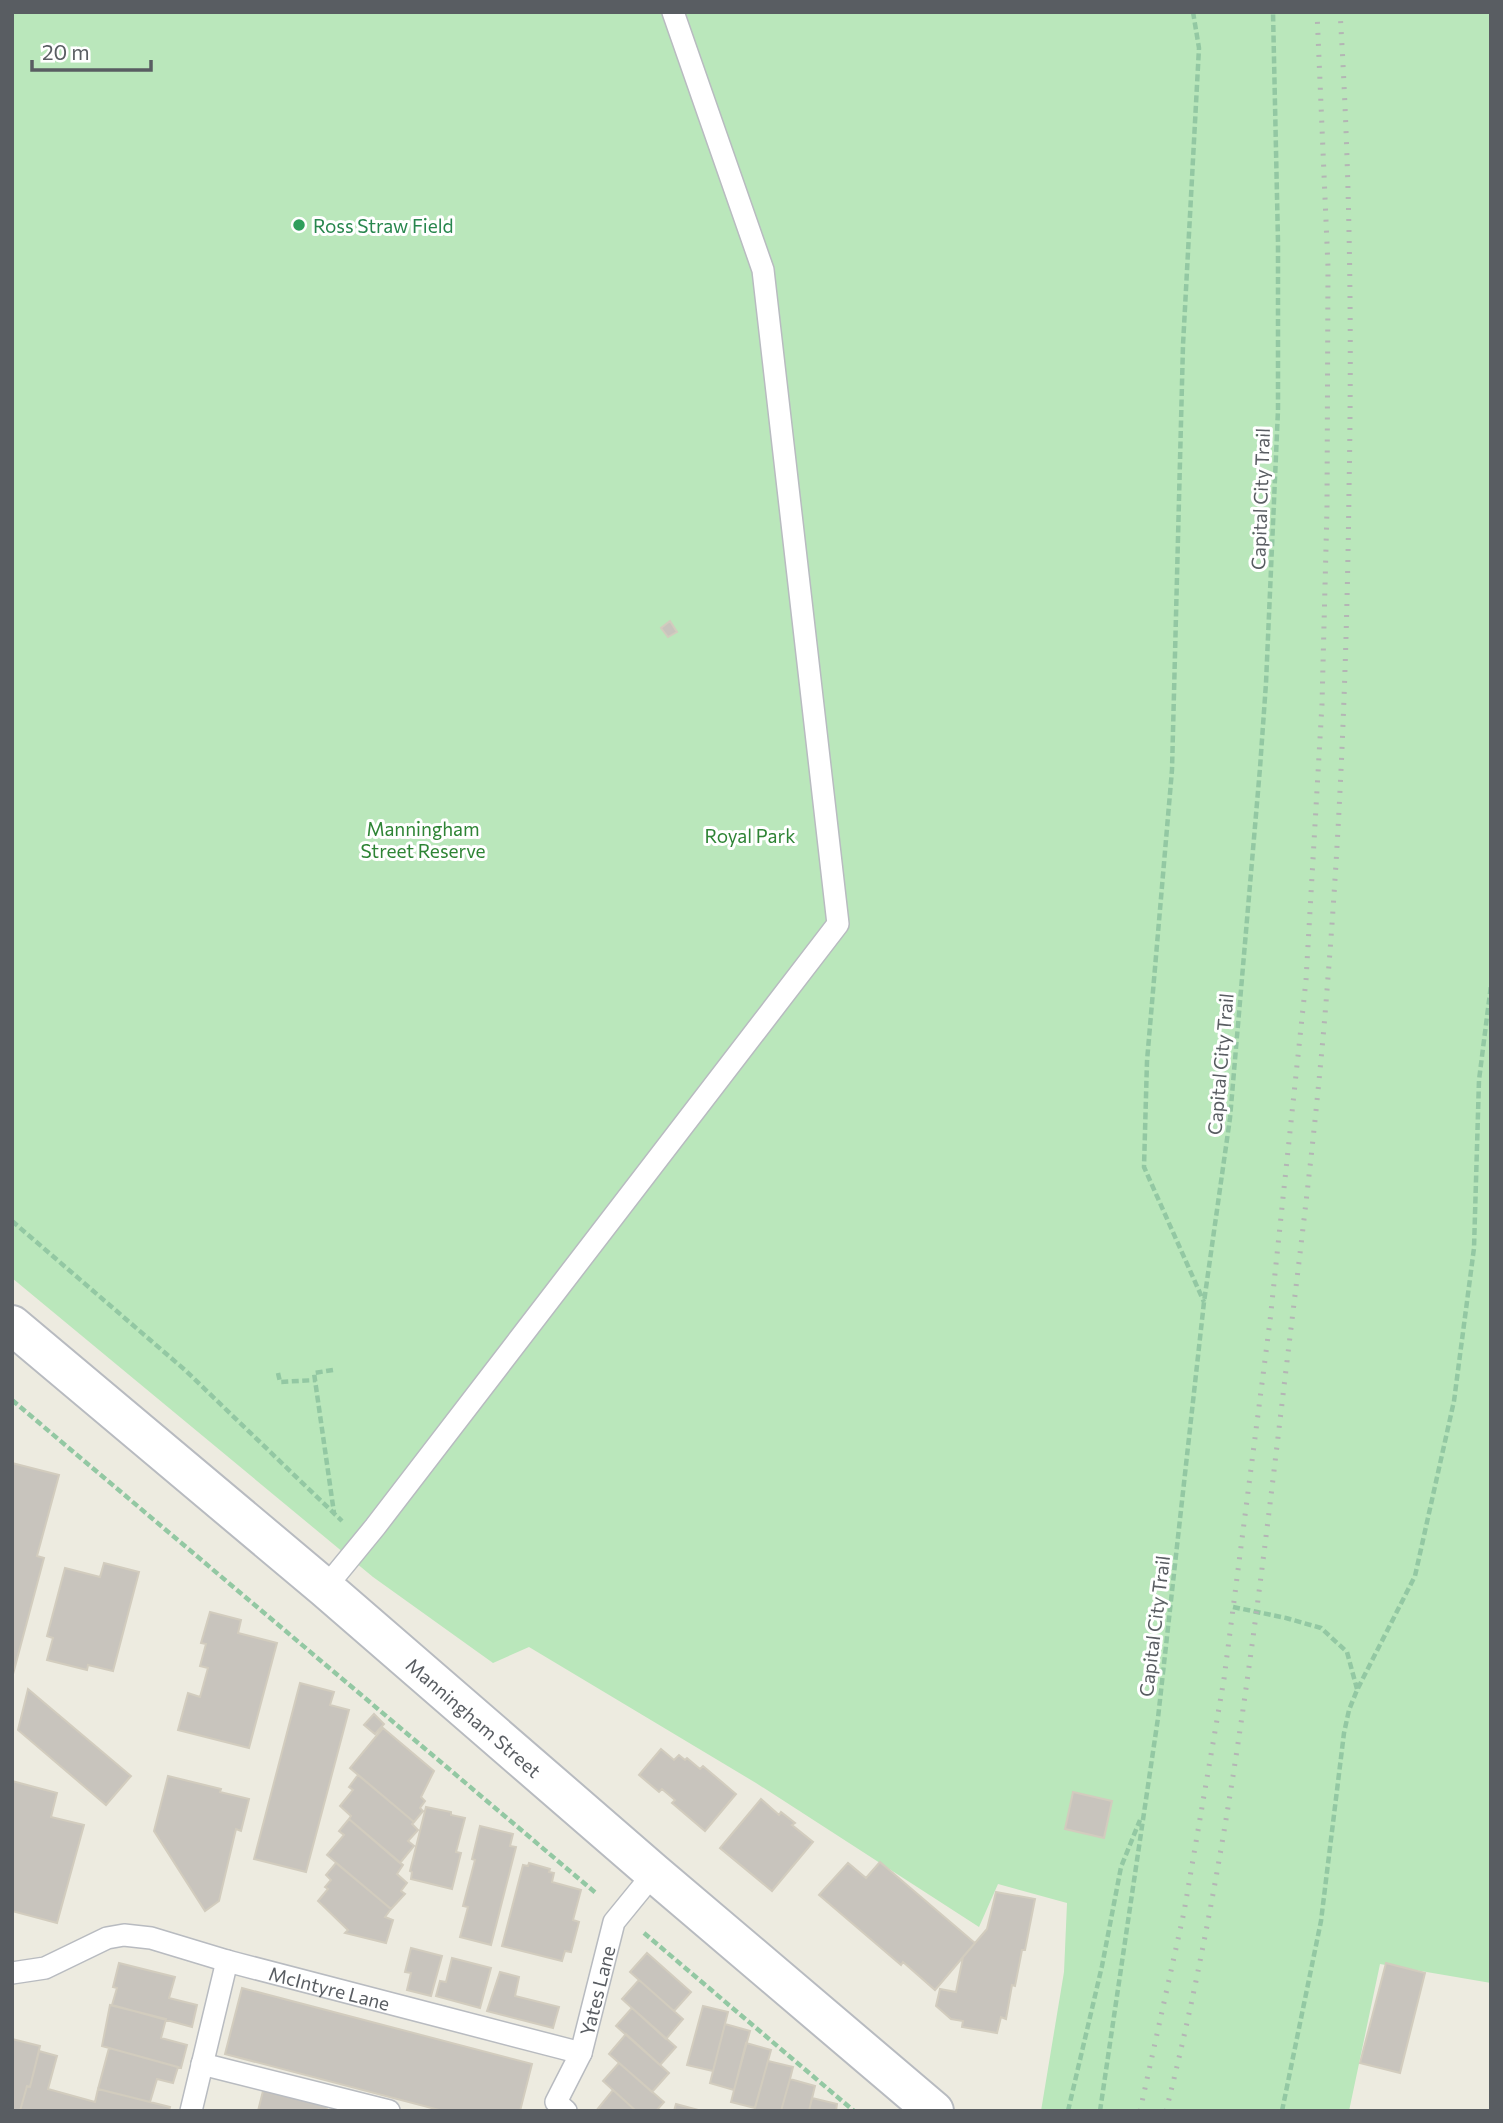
<svg xmlns="http://www.w3.org/2000/svg" width="1503" height="2123" font-family="Commissioner,sans-serif">
	<rect width="100%" height="100%" fill="#edebe0"/>
	<path fill="#bae7bb" d="M12,12H1491V1983L1380,1964L1349,2111H1041L1064,1972L1067,1903L998,1884L979,1927L756,1783L529,1647L493,1663L373,1577L12,1278Z"/>
	<path fill="#c8c4bd" stroke="#d2ccbe" stroke-width="2" d="M670,621L677,632L668,637L661,628Z
		M12,1463L59,1475L37,1556L44,1558L12,1678Z
		M104,1563L139,1572L113,1671L88,1665L87,1670L47,1660L53,1638L47,1636L65,1568L100,1577Z
		M210,1612L241,1620L238,1633L277,1643L249,1748L178,1730L188,1693L200,1697L208,1668L200,1666L206,1644L201,1643Z
		M300,1683L334,1692L330,1705L349,1710L306,1872L254,1859Z
		M28,1689L131,1776L106,1805L18,1730Z
		M374,1714L384,1724L375,1734L364,1725Z
		M383,1728L434,1771L421,1797L425,1801L420,1808L423,1811L414,1822L350,1768Z
		M661,1749L674,1760L679,1755L685,1760L687,1758L700,1769L703,1766L736,1794L705,1831L672,1803L675,1800L662,1789L659,1792L639,1775Z
		M358,1775L414,1822L412,1824L418,1830L408,1841L414,1846L400,1863L349,1819L351,1816L340,1806L353,1790L349,1787Z
		M168,1776L221,1789L220,1792L249,1799L241,1831L236,1829L219,1901L205,1911L154,1831Z
		M12,1781L57,1793L51,1817L84,1825L57,1923L12,1911Z
		M1073,1792L1112,1801L1104,1838L1065,1829Z
		M761,1799L779,1815L781,1812L795,1823L792,1825L813,1842L772,1891L720,1848Z
		M426,1807L451,1812V1815L465,1818L456,1852L461,1853L452,1889L411,1879L412,1872L410,1871Z
		M349,1819L403,1865L397,1874L407,1883L401,1891L405,1894L391,1909L327,1855L344,1835L339,1831Z
		M480,1826L513,1834L510,1846L516,1847L491,1945L460,1937L468,1907L463,1906L475,1860L472,1859Z
		M880,1862L975,1943L935,1990L903,1962L901,1965L819,1895L848,1863L866,1878Z
		M336,1863L391,1909L385,1917L393,1920L386,1943L345,1933L348,1930L318,1901L328,1889L325,1887L331,1880L326,1875Z
		M529,1863L550,1869L549,1872L554,1873L552,1882L581,1890L573,1920L579,1922L571,1952L565,1951L562,1961L502,1946L523,1865L528,1866Z
		M996,1892L1035,1899L1025,1950H1022L1015,1986L1012,1985L1006,2019L1001,2017L997,2033L962,2027L963,2021L951,2019L936,2006L940,1989L956,1992L963,1957L987,1929Z
		M411,1948L442,1956L431,1996L407,1990L411,1973L405,1972Z
		M647,1953L691,1992L674,2011L630,1972Z
		M452,1958L491,1968L480,2008L436,1996L440,1981L446,1982Z
		M119,1963L175,1977L169,1998L197,2005L192,2027L112,2005L117,1988L113,1987Z
		M1386,1963L1425,1973L1400,2073L1360,2063Z
		M500,1972L519,1977L515,1996L559,2007L553,2028L487,2011Z
		M639,1980L683,2019L666,2039L622,1999Z
		M242,1988L532,2064L520,2111H443L225,2054Z
		M110,2005L166,2019L161,2038L187,2045L181,2068L102,2046Z
		M703,2006L728,2012L713,2071L687,2065Z
		M632,2008L676,2047L660,2065L616,2026Z
		M725,2024L750,2031L734,2090L710,2083Z
		M626,2034L669,2073L652,2092L609,2054Z
		M12,2039L40,2046L30,2087L27,2086L20,2111L12,2110Z
		M746,2043L771,2050L755,2108L731,2102Z
		M109,2048L178,2067L173,2083L157,2079L150,2102L98,2089Z
		M39,2051L57,2056L48,2089L95,2102L98,2089L170,2107L169,2111H20L27,2086L30,2087Z
		M768,2061L793,2067L790,2079L781,2111H754Z
		M619,2063L664,2102L656,2111H636L603,2081Z
		M790,2079L815,2086L809,2111H781Z
		M264,2087L328,2104L326,2111H258Z
		M613,2090L636,2111H596Z
		M812,2098L837,2104L836,2111H809Z
		M676,2104L702,2111H674Z"/>
	<g fill="none" stroke-linecap="round" stroke-linejoin="round">
		<g stroke="#b8bbc0" stroke-width="24">
			<g id="service">
				<path d="M325,1588L375,1527L838,924L763,270L673,12"/>
				<path id="s1" d="M12,1973L45,1968L107,1938L124,1935L151,1938L227,1961L581,2053"/>
				<path d="M202,2064L389,2111"/>
				<path d="M191,2111L227,1961"/>
				<path id="s2" d="M566,2111L556,2102L581,2053L614,1922L654,1873"/>
			</g>
		</g>
		<g stroke="#b8bbc0" stroke-width="42">
			<g id="tertiary">
				<path id="s3" d="M12,1325L325,1588L654,1873L934,2111"/>
			</g>
		</g>
		<path stroke="#93c8a3" stroke-width="4.5" stroke-dasharray="7 3.5" stroke-linecap="butt" d="M1193,12L1199,48L1183,345L1172,770L1147,1061L1144,1167L1204,1302
			M12,1221L185,1370L342,1521
			M333,1370L314,1373L334,1513
			M278,1373L280,1382L316,1380
			M12,1400L597,1894
			M1233,1607L1286,1618L1321,1628L1347,1652L1357,1689
			M644,1933L854,2111
			M1068,2111L1102,1966L1121,1867L1140,1820
			M1100,2111L1158,1718L1204,1302L1230,1118L1260,768L1266,683L1278,410V242L1273,12
			M1282,2111L1321,1921L1344,1733L1349,1710L1357,1690L1415,1576L1454,1401L1474,1248L1479,1080L1491,985"/>
		<use href="#service" stroke="#fff" stroke-width="21"/>
		<use href="#tertiary" stroke="#fff" stroke-width="38"/>
		<path stroke="#b4b5b5" stroke-width="5" stroke-dasharray="2 9" stroke-linecap="butt" d="M1140,2111L1184,1912L1224,1679L1270,1321L1306,980L1322,704L1327,508L1328,267L1317,12
			M1166,2111C1227,1871 1256,1624 1285,1378C1301,1245 1318,1111 1328,977C1341,815 1347,652 1349,490C1352,331 1350,171 1340,12"/>
	</g>
	<circle fill="#2e9e5b" stroke="#fff" stroke-width="2.5" cx="299" cy="225" r="7"/>
	<g text-anchor="middle" dominant-baseline="central" stroke-width="6" stroke-linejoin="round" paint-order="stroke">
		<g font-size="19" fill="#27864d" stroke="#fff" text-anchor="start">
			<text x="313" y="225">Ross Straw Field</text>
		</g>
		<g font-size="19" fill="#595d62" stroke="#fff">
			<text transform="translate(1260 499) rotate(-88)">Capital City Trail</text>
			<text transform="translate(1220 1064) rotate(-85)">Capital City Trail</text>
			<text transform="translate(1154 1626) rotate(-83)">Capital City Trail</text>
			<text stroke="none"><textPath href="#s3" startOffset="606">Manningham Street</textPath></text>
			<text stroke="none"><textPath href="#s1" startOffset="332">McIntyre Lane</textPath></text>
			<text stroke="none"><textPath href="#s2" startOffset="133">Yates Lane</textPath></text>
		</g>
		<g font-size="19" fill="#2e8435" stroke="#fff">
			<text x="423" y="828">Manningham<tspan x="423" dy="22">Street Reserve</tspan></text>
			<text x="750" y="835">Royal Park</text>
		</g>
	</g>
	<rect width="1503" height="2123" fill="none" stroke="#595d62" stroke-width="28"/>
	<path d="M32 60v10h119v-10" fill="none" stroke="#595d62" stroke-width="3.5"/>
	<text x="42" y="60" font-size="21" fill="#595d62" stroke="#ffffff" stroke-width="5" paint-order="stroke">20 m</text>
</svg>
